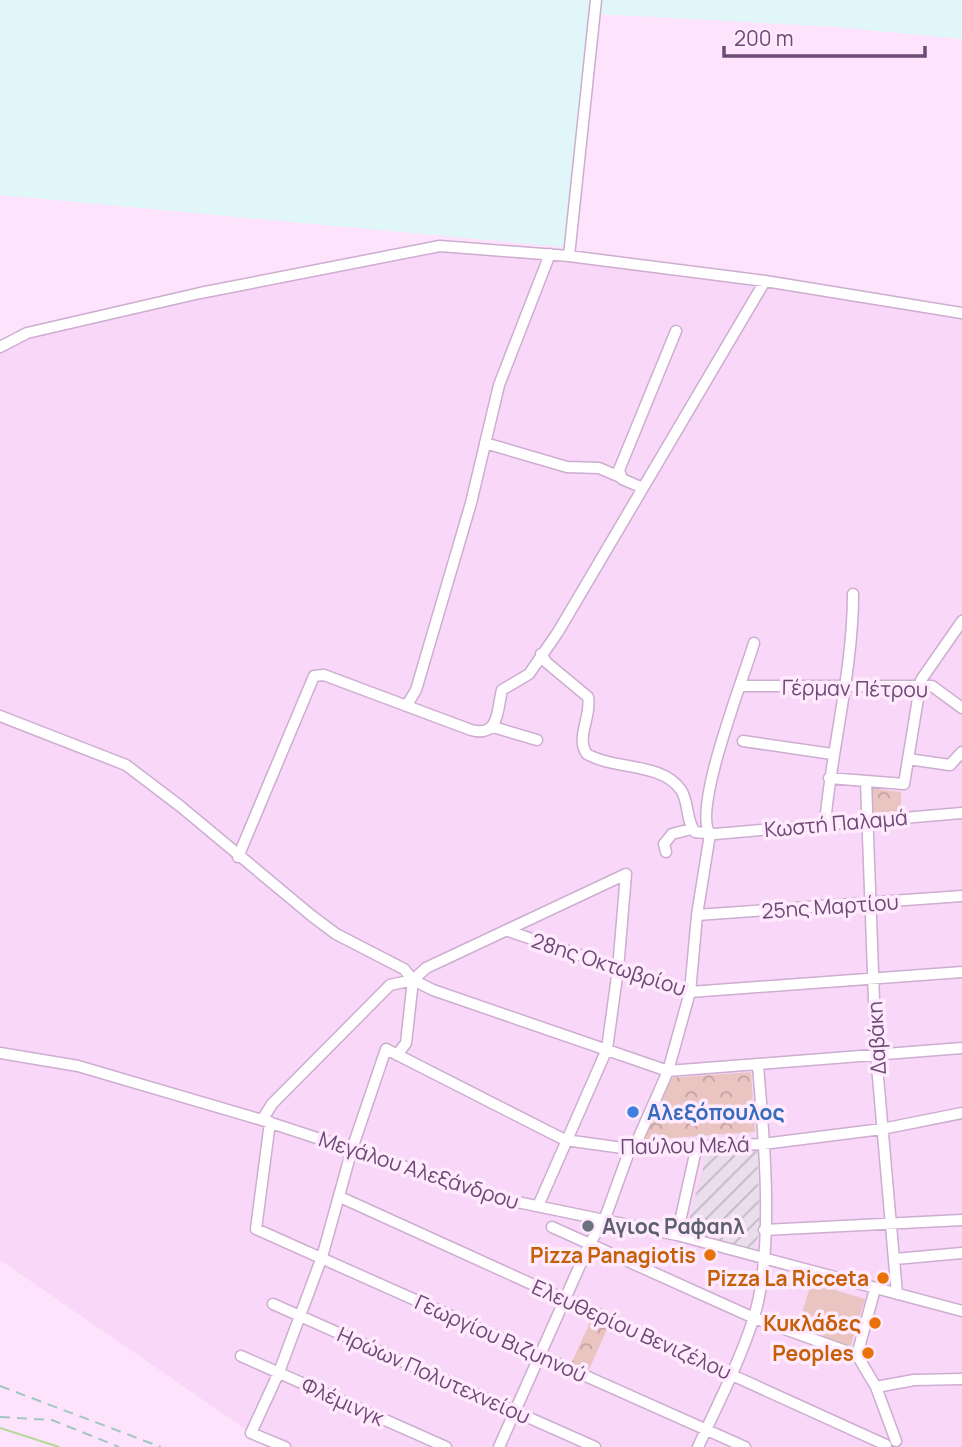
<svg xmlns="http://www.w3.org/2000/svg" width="962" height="1447" font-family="Manrope,sans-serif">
	<defs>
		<pattern id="industrial-furrows" width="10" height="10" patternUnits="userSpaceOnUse" patternTransform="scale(1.75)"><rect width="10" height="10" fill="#ebdeec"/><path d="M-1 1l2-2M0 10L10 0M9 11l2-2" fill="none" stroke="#c3b6c4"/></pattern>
		<pattern id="park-crowns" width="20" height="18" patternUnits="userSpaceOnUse" patternTransform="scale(1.75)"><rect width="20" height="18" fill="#eac4c1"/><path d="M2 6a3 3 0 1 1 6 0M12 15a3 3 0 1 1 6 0" fill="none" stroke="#c2a1a1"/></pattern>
	</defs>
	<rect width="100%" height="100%" fill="#fde3fb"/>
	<path fill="#f9d7f8" d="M440,246L569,256L962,313V1447H285L251,1433L0,1260V347L27,333Z"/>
	<path fill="url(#industrial-furrows)" d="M757,1148L760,1231L753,1252L685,1235L707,1154Z"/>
	<path fill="#e0f6f9" d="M0,0H962V39L836,27L599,14L574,248L0,195Z"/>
	<path fill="#eac4c1" d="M811,1283L865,1299L850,1348L822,1340L827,1321L802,1313Z"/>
	<path fill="url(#park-crowns)" d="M868,788L901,792V811L870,813Z
		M751,1072L755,1132L643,1140L668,1078Z
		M591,1320L608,1327L587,1374L570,1366Z"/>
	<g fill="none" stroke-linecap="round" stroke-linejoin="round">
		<path stroke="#b4d89d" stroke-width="2" d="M0,1428L59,1447"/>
		<g stroke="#cdadd0" stroke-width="13">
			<path id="minor" d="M569,256L596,0
				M0,347L27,333L200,293L440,246L569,256L765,281L962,313
				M485,443L567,467L599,468L620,477
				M643,488L622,479L619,470L676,331
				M541,654L546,662L588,697C592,716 575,738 587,754C614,770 662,762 681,790C689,802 686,821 695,832L715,834L962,813
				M741,686H932L962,708
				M407,705L416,690L471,503L499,385L550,254
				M0,716L126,765L180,806L312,916L336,934L404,969L413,980L433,990L668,1071L962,1048
				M493,727L537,740
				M743,741L832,754
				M908,759L950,765L962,752
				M829,778L904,784L921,680L962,621
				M866,781L876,1054L897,1294
				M825,823C832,746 853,670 853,594
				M710,834C692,809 744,677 754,643
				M666,852L664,844L672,834L691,829
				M238,857L314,676L324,675L471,730C500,738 497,709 502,690L529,674L558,632L765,281
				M697,915L962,896
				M508,931L690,992L962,972
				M0,1053L78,1066L262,1120L503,1199L677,1235L962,1311
				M397,1055L406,1043L413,980
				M262,1120L272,1104L390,985L413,980L426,968L626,874
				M270,1122L256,1229L745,1447
				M340,1197L886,1445
				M538,1206L607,1049L618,969L626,874
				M552,1227L754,1318L857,1355L876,1387L896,1441
				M764,1230L962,1220
				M677,1235L697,1145
				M895,1259L962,1253
				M273,1304L595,1447
				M857,1355L875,1289
				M241,1356L446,1447
				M876,1387L914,1380L962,1379
				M285,1447L251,1433L279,1372L322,1257L352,1149L386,1049L565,1140L630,1149L763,1144L882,1129L962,1113
				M499,1447L589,1245L605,1218L630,1149L638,1139L668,1071L690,992L697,915L710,834
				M698,1447C717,1406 739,1363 753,1320C775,1254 764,1136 758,1066"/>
		</g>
		<use href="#minor" stroke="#fff" stroke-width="10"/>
		<path stroke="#a2c6c6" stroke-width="2" stroke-dasharray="10 7" stroke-linecap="butt" d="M0,1386L161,1447
			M0,1417L52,1420L119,1447"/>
	</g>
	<circle fill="#3f7fe0" stroke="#ffeafe" stroke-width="2.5" cx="633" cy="1112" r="7"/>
	<circle fill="#6b7280" stroke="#ffeafe" stroke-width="2.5" cx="588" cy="1226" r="7"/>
	<g fill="#e8710a" stroke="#ffeafe" stroke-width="2.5">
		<circle cx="710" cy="1255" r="7"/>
		<circle cx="883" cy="1278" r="7"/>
		<circle cx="875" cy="1323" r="7"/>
		<circle cx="868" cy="1353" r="7"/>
	</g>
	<g text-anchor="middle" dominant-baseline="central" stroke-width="7" stroke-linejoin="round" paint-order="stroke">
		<g font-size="21" fill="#6d4975" stroke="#ffeafe">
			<text transform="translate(855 688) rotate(1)">Γέρμαν Πέτρου</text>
			<text transform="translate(836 823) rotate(-5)">Κωστή Παλαμά</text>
			<text transform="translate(830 906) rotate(-4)">25ης Μαρτίου</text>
			<text transform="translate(609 964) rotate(18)">28ης Οκτωβρίου</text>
			<text transform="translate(876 1038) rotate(-93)">Δαβάκη</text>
			<text transform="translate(685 1145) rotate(-1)">Παύλου Μελά</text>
			<text transform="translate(419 1170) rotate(18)">Μεγάλου Αλεξάνδρου</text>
			<text transform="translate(632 1329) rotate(24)">Ελευθερίου Βενιζέλου</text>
			<text transform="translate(501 1338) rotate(24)">Γεωργίου Βιζυηνού</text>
			<text transform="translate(434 1375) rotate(24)">Ηρώων Πολυτεχνείου</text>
			<text transform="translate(343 1401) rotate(24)">Φλέμινγκ</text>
		</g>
		<g font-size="21" font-weight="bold" fill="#366cbe" stroke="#ffeafe" text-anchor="start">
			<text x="647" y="1112">Αλεξόπουλος</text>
		</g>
		<g font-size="21" font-weight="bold" fill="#5b616d" stroke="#ffeafe" text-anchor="start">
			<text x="602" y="1226">Αγιος Ραφαηλ</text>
		</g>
		<g font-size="21" font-weight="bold" fill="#c56008" stroke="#ffeafe" text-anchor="end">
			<text x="696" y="1255">Pizza Panagiotis</text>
			<text x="869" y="1278">Pizza La Ricceta</text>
			<text x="861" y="1323">Κυκλάδες</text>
			<text x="854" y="1353">Peoples</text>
		</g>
	</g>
	<path d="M724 46v10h201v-10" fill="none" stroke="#6d4975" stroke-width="3.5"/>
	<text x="734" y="46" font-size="21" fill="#6d4975" stroke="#ffeafe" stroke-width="5" paint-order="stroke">200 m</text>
</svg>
